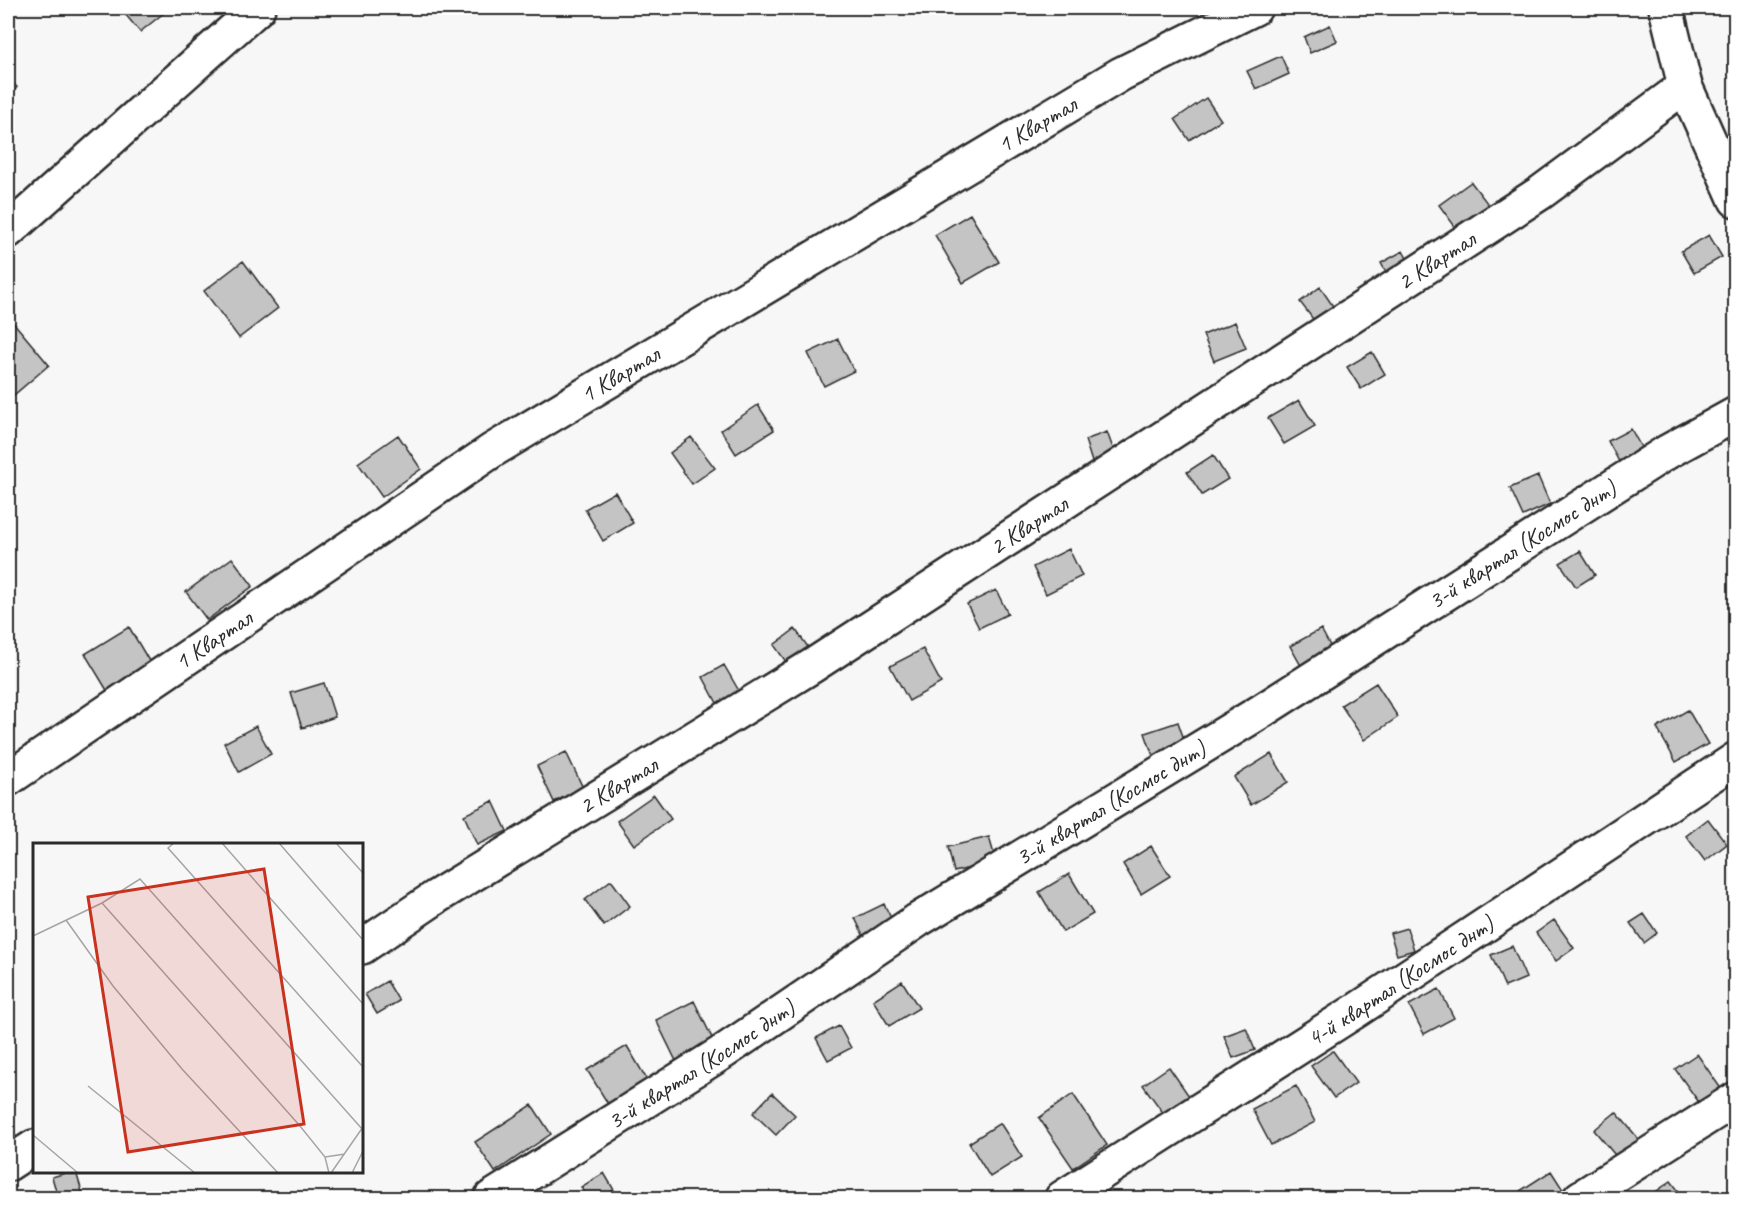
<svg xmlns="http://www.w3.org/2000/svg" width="1743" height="1206" font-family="Caveat,sans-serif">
	<rect width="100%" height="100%" fill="#f7f7f7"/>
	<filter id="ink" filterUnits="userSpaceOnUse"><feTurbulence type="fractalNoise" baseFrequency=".0167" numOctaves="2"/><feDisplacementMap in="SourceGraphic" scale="12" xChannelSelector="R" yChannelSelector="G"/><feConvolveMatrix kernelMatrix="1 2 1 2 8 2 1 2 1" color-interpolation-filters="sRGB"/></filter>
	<g filter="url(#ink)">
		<path fill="#c4c4c4" stroke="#2b2b2b" stroke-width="1.5" d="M120,8H170L140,32Z
			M1330,25L1337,41L1310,53L1304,37Z
			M1281,56L1289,74L1256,89L1247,71Z
			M8,79L17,87L8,99Z
			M1206,98L1221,120L1189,140L1175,119Z
			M1471,182L1491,208L1459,232L1439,205Z
			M970,214L999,262L963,283L935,235Z
			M1709,235L1722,257L1694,273L1681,251Z
			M1403,251L1414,271L1392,283L1381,263Z
			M243,261L278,308L239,338L204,291Z
			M1320,287L1335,309L1316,323L1300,302Z
			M13,322L49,365L8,400V327Z
			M1235,322L1246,348L1214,361L1203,335Z
			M838,339L854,371L824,386L808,353Z
			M1372,352L1385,374L1361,389L1347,367Z
			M1299,400L1315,426L1284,444L1268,418Z
			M758,405L774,430L736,454L721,430Z
			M1631,429L1647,458L1624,471L1608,441Z
			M1107,432L1115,454L1092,462L1085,440Z
			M398,435L421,469L382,497L358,463Z
			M691,437L715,468L692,484L670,453Z
			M1213,455L1228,479L1202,495L1187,472Z
			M1538,476L1550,504L1523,516L1510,488Z
			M615,492L633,523L603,541L585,509Z
			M1069,549L1082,576L1046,594L1033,567Z
			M1580,551L1595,575L1576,587L1560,563Z
			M232,558L253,586L207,620L186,592Z
			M996,590L1008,614L979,628L967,604Z
			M129,627L152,666L108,692L85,654Z
			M795,629L811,651L789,666L774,645Z
			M1321,629L1335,655L1304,671L1290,646Z
			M923,649L941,683L909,701L890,666Z
			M724,665L739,691L717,703L703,677Z
			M324,683L335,717L302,728L291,693Z
			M1376,683L1398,717L1364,740L1341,705Z
			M1688,710L1708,744L1676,762L1657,728Z
			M1178,722L1187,748L1154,759L1145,733Z
			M256,726L271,754L239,772L224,743Z
			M566,752L583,788L554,802L537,766Z
			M1271,754L1288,782L1251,805L1234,777Z
			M654,795L671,819L634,845L617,821Z
			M493,801L507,831L477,845L464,815Z
			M1708,819L1727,844L1705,861L1686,836Z
			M989,837L996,861L954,872L948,847Z
			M1151,846L1170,876L1141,894L1123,864Z
			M1069,874L1093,914L1063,932L1039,892Z
			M611,880L630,906L604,926L585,900Z
			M884,904L896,928L867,943L855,918Z
			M1644,914L1657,933L1644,943L1630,923Z
			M1554,920L1574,948L1556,961L1536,933Z
			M1407,928L1414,950L1397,955L1390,933Z
			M1512,946L1526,978L1505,987L1491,955Z
			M387,981L399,1001L377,1014L365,994Z
			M902,981L919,1008L889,1026L873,1000Z
			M1439,989L1454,1018L1424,1034L1409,1005Z
			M694,1001L717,1048L679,1067L656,1020Z
			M839,1026L851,1048L828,1060L816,1038Z
			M1246,1028L1255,1050L1233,1058L1224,1036Z
			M627,1046L649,1083L610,1107L587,1070Z
			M1333,1051L1356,1083L1334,1098L1311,1066Z
			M1697,1054L1724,1093L1703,1108L1675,1069Z
			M1169,1067L1189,1096L1164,1114L1143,1085Z
			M1296,1086L1315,1122L1271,1145L1252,1109Z
			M772,1093L795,1115L776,1135L753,1113Z
			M1073,1094L1107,1145L1073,1168L1039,1118Z
			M532,1105L551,1134L495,1172L475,1142Z
			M1616,1112L1642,1143L1620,1161L1594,1130Z
			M8,1119L18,1142L8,1147Z
			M1000,1123L1022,1157L990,1177L969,1143Z
			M1551,1171L1567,1196L1563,1198H1525L1520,1191Z
			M69,1172H76L83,1195L71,1198H58L52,1177Z
			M604,1173L614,1190L600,1198H588L581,1187Z
			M1671,1181L1684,1198H1647Z"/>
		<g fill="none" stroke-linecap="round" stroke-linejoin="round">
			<g stroke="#2b2b2b" stroke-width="38">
				<g id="minor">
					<path d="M1666,8L1685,86L1736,200"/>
					<path d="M8,231L258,8"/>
					<path id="s1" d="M8,779L493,450L1121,74L1255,8"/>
					<path id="s2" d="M362,947L436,897L812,666L1540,193L1685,86"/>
					<path d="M8,1164L34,1147"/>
					<path id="s3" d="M491,1198L723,1052L918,920L1260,712L1667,452L1736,414"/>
					<path id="s4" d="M1062,1198L1357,1010L1736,759"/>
					<path d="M1580,1198L1736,1099"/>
				</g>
			</g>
			<use href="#minor" stroke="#fff" stroke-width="33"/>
		</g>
	</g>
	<g text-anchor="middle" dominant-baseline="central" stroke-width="4.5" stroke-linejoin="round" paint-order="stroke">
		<g font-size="24" fill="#2b2b2b" stroke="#fff">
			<text stroke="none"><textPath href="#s1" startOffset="1220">1 Квартал</textPath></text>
			<text stroke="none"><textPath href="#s2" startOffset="1275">2 Квартал</textPath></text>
			<text stroke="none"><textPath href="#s1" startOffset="734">1 Квартал</textPath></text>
			<text stroke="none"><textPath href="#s2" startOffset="789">2 Квартал</textPath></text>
			<text stroke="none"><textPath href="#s3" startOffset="1221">3-й квартал (Космос днт)</textPath></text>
			<text stroke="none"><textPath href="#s1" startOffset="248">1 Квартал</textPath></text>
			<text stroke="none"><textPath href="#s2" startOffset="303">2 Квартал</textPath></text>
			<text stroke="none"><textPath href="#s3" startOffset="735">3-й квартал (Космос днт)</textPath></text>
			<text stroke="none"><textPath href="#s4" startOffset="402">4-й квартал (Космос днт)</textPath></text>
			<text stroke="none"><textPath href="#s3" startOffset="249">3-й квартал (Космос днт)</textPath></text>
		</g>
	</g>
	<g transform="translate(33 843)">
		<rect width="330" height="330" fill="#f7f7f7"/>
		<path fill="none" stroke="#a5a5a5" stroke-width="1.5" d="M141,0L135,5L330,224M189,0L330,161M246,0L330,97M303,0L330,30M69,60L267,283L292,314L296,330M33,77L80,143L149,226L245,330M0,93L69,60L107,36L330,287M55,243L162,330M0,292L45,330M292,314L312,311M298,330L330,284M319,330L330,308"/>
		<path fill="#c8321e" fill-opacity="0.15" stroke="#c8321e" stroke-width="3" d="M231,26L271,281L95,309L55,54Z"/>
		<rect width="330" height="330" fill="none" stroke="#2b2b2b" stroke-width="3"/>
	</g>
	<rect width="1743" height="1206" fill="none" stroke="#fff" stroke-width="30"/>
	<rect x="15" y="15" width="1713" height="1176" fill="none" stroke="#2b2b2b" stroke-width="2" filter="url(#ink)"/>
</svg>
